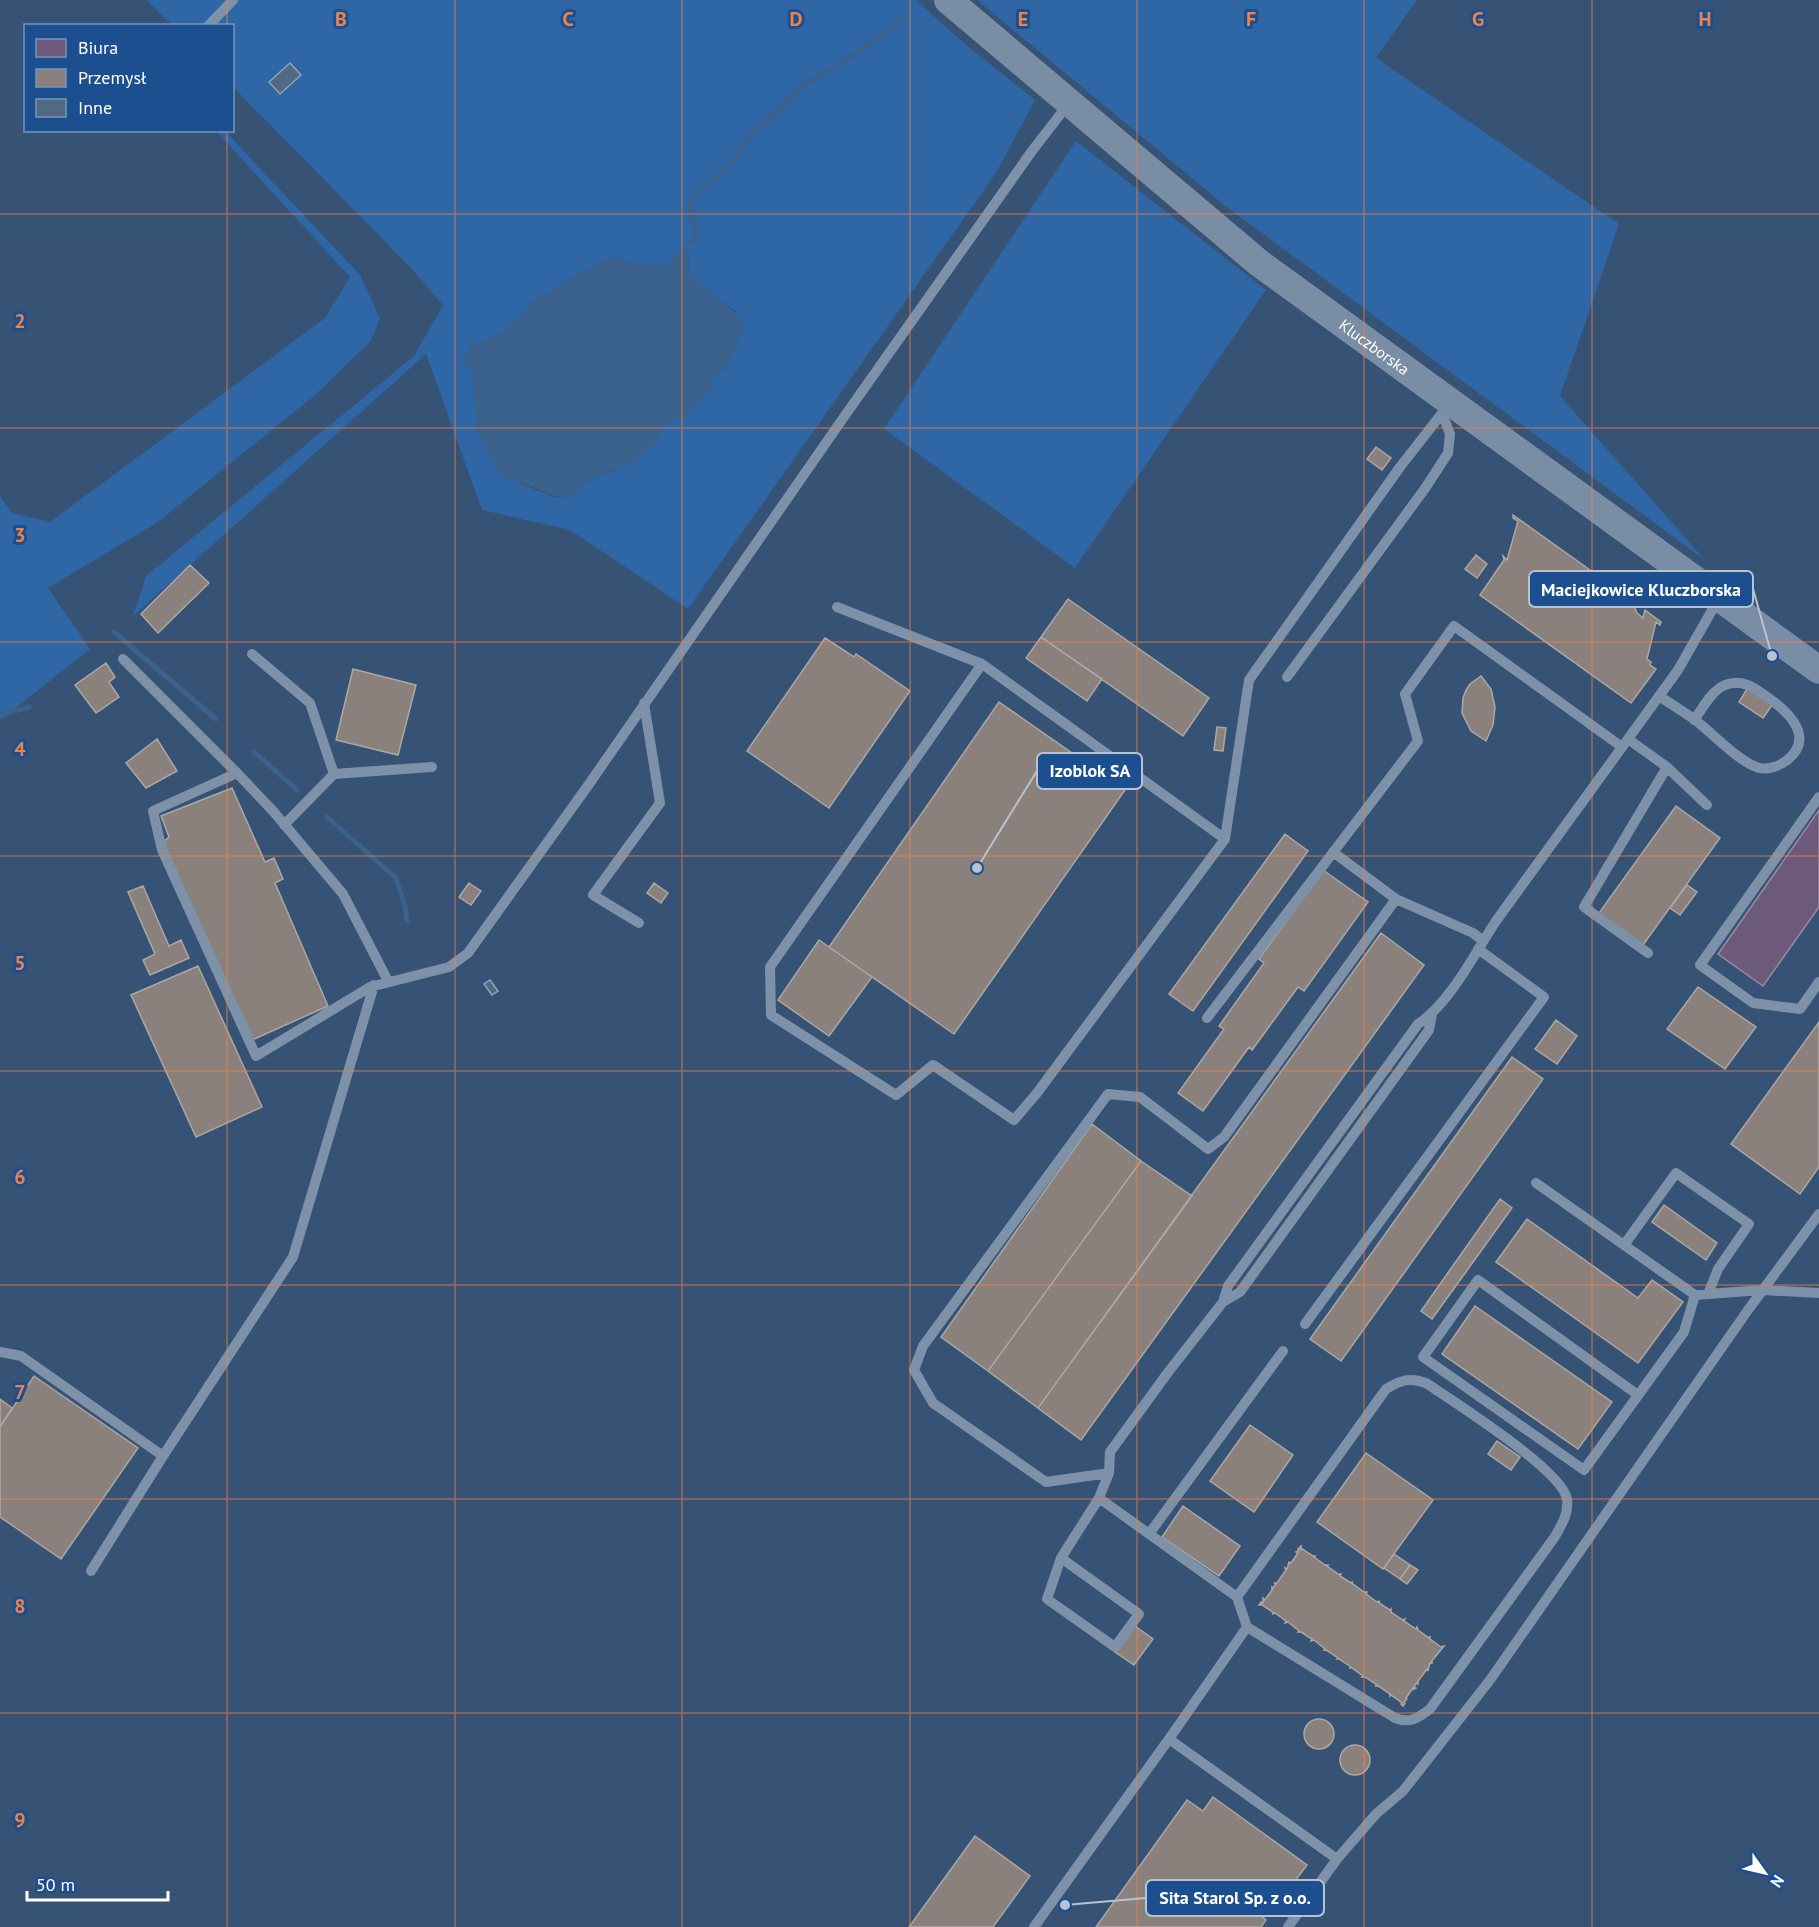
<svg xmlns="http://www.w3.org/2000/svg" width="1819" height="1927" font-family="'PT Sans',sans-serif">
	<rect width="100%" height="100%" fill="#365274"/>
	<path fill="#2f66a5" fill-rule="evenodd" d="M147,0H916L965,44L1035,100L996,173L688,609L570,530L482,510L426,354L133,616L146,576L414,356L443,305L411,268L233,87L232,26L172,25ZM689,254L688,270L698,284L736,312L727,367L712,378L710,389L677,417L664,424L656,441L616,470L595,477L566,498L554,497L499,475L474,387L473,371L466,362L468,352L479,343L503,332L525,315L531,301C559,288 584,269 612,257L633,264L665,267L675,258Z
		M977,0H1417L1376,58L1619,224L1560,396L1706,561L1224,205Z
		M216,131H225L360,275L380,318L371,341L314,396L158,522L48,588L90,649L0,720V496L12,513L50,522L325,318L350,277Z
		M1076,141L1266,290L1075,568L884,429Z"/>
	<path fill="#3b618d" d="M687,244L689,254L688,270C704,292 729,303 745,324L727,367L712,378L710,389L683,420L677,417L664,424L656,441L632,463L595,477L566,498C553,497 545,492 533,487C521,482 509,482 499,475L476,430L473,371L466,362L460,358L468,352V341L479,343L503,332L525,315L531,301C559,288 584,269 612,257L633,264L665,267Z"/>
	<path fill="#6d597a" stroke="#998ba2" stroke-width="1.5" d="M1819,810V907L1763,986L1718,954Z"/>
	<path fill="#8a817c" stroke="#ada7a3" stroke-width="1.5" d="M1376,447L1391,458L1382,470L1367,459Z
		M1513,515L1625,595L1633,604L1637,613L1643,618L1645,610L1661,622L1660,625L1656,622L1647,659L1651,662L1650,665L1656,669L1631,703L1480,595L1504,560L1503,556L1507,560L1518,521L1513,518Z
		M1476,555L1487,564L1477,578L1465,569Z
		M190,565L209,583L158,633L141,614Z
		M1068,599L1209,698L1183,736L1041,637Z
		M1041,637L1102,679L1087,701L1026,658Z
		M825,638L854,657L856,654L910,691L829,808L747,751Z
		M106,663L115,677L109,682L119,697L96,713L75,685Z
		M353,669L416,685L398,755L336,740Z
		M1481,676L1491,689L1495,707L1493,725L1486,741L1471,731L1462,713L1463,698L1466,690L1470,684Z
		M1750,684L1775,701L1763,718L1739,702Z
		M999,702L1125,790L954,1034L829,947Z
		M1217,727L1226,728L1223,751L1214,750Z
		M157,739L177,771L146,788L126,763Z
		M232,788L265,862L274,858L283,879L275,883L328,1006L252,1040L163,842L169,837L161,816Z
		M1676,806L1720,838L1643,945L1599,913Z
		M1285,834L1308,851L1193,1011L1169,994Z
		M1323,870L1368,902L1304,991L1298,987L1252,1050L1249,1047L1203,1111L1178,1093L1224,1029L1219,1026L1264,963L1259,959Z
		M469,883L481,891L471,905L459,897Z
		M654,883L668,893L661,903L647,893Z
		M1687,885L1697,892L1680,915L1670,908Z
		M143,886L169,946L181,940L189,958L150,975L143,960L155,954L128,892Z
		M1381,933L1424,965L1081,1440L1038,1408Z
		M819,940L872,977L829,1036L778,1000Z
		M198,966L262,1107L196,1137L131,995Z
		M1698,987L1756,1027L1725,1069L1667,1029Z
		M1556,1020L1577,1036L1557,1064L1535,1049Z
		M1819,1022V1167L1800,1194L1731,1144Z
		M1512,1057L1543,1079L1341,1361L1310,1339Z
		M1092,1124L1141,1161L988,1371L941,1337Z
		M1141,1161L1192,1196L1038,1408L988,1371Z
		M1500,1199L1512,1208L1432,1319L1421,1311Z
		M1664,1205L1717,1243L1706,1260L1652,1222Z
		M1527,1219L1638,1298L1652,1280L1683,1302L1638,1363L1496,1262Z
		M1475,1306L1612,1402L1578,1449L1442,1354Z
		M34,1376L138,1448L61,1559L0,1517V1427Z
		M0,1399L12,1408L0,1427Z
		M1250,1425L1293,1455L1254,1512L1210,1481Z
		M1497,1441L1520,1457L1511,1470L1488,1454Z
		M1366,1453L1433,1500L1383,1569L1317,1522Z
		M1183,1506L1240,1546L1219,1576L1162,1537Z
		M1301,1546V1548L1313,1556H1315L1314,1557L1325,1565H1328L1327,1566L1338,1574H1341L1340,1576L1351,1583L1352,1582L1353,1584L1364,1592H1367L1366,1594L1377,1602L1380,1601L1378,1602L1390,1610L1391,1609V1612L1403,1620L1405,1619L1404,1621L1416,1629L1417,1627L1418,1630L1429,1638L1430,1636V1639L1441,1647L1444,1646L1431,1662L1433,1663H1430L1428,1670L1427,1669L1418,1681V1684L1417,1683L1414,1686L1416,1688L1414,1689L1413,1688L1406,1698L1407,1699L1404,1702L1405,1703L1403,1706L1401,1704L1402,1703L1391,1695L1390,1696V1694L1378,1686H1375L1377,1685L1365,1677H1362L1363,1676L1352,1668H1350L1351,1667L1339,1659H1337L1338,1658L1326,1650H1324L1325,1649L1314,1640L1311,1641L1312,1639L1301,1632H1298L1299,1631L1288,1622L1285,1623L1286,1621L1275,1613L1272,1614L1274,1613L1262,1605H1259L1261,1602L1263,1603V1598L1265,1600L1272,1590V1587L1273,1588L1276,1584L1274,1583H1277L1286,1570L1285,1568L1287,1569L1289,1562L1291,1563L1298,1553L1296,1552L1300,1550L1298,1549Z
		M1394,1554L1410,1565L1400,1579L1384,1568Z
		M1410,1565L1418,1570L1407,1584L1400,1579Z
		M1135,1626L1153,1639L1134,1665L1115,1652Z
		M1304 1734a15 15 0 1 1 30 0a15 15 0 1 1-30 0Z
		M1340 1760a15 15 0 1 1 30 0a15 15 0 1 1-30 0Z
		M1213,1797L1307,1865L1280,1901L1268,1893L1255,1911L1266,1920L1261,1927H1096L1187,1800L1203,1811Z
		M975,1836L1030,1876L993,1927H909Z"/>
	<g fill="none" stroke-linecap="round" stroke-linejoin="round">
		<path stroke="#3b618d" stroke-width="5" d="M687,244L695,240L697,231L690,213L692,199L739,153L751,133L773,115L801,87L852,56L903,19
			M114,632L216,719
			M0,715L29,707
			M254,752L297,790
			M327,817L396,878L405,906L407,921"/>
	</g>
	<path fill="#526984" stroke="#92a2b6" stroke-width="1.5" d="M290,63L301,75L280,94L269,82Z
		M490,980L498,991L492,995L484,984Z"/>
	<g fill="none" stroke-linecap="round" stroke-linejoin="round">
		<path stroke="#7d92a8" stroke-width="10" d="M208,26L233,0
			M837,607L982,664L1225,839
			M252,654L310,703L334,774
			M123,659L237,773L273,811L343,894L388,981
			M982,664L770,967L771,1015L896,1095L933,1065L1014,1120L1037,1093L1225,839L1249,680L1400,467L1450,403
			M1287,677L1426,487L1448,453L1450,434L1442,413
			M1659,696C1671,704 1682,711 1694,719C1710,731 1742,765 1760,768C1768,770 1779,766 1786,761C1815,739 1791,714 1770,699C1756,689 1743,678 1725,685C1711,691 1703,708 1694,720
			M1628,739L1667,767
			M237,773L153,811L162,850L256,1056L370,987L449,967L468,953L587,787L846,414L1032,151L1069,103
			M1819,797L1700,965L1753,1003L1800,1009L1819,982
			M284,825L334,774L432,767
			M1333,852L1396,899L1473,933L1483,941
			M639,923L593,895L660,803L644,703
			M1648,953L1584,907L1667,767L1707,805
			M1207,1018L1418,741L1405,694L1454,626L1622,747
			M1536,1183L1695,1295L1762,1290L1819,1293
			M1624,1245L1676,1173L1749,1224L1718,1269L1708,1294
			M1223,1302L1240,1292L1429,1030L1432,1014
			M1305,1324L1544,997L1478,949
			M0,1352L21,1356L163,1456
			M1638,1395L1478,1280L1423,1357L1584,1470L1684,1332L1695,1295
			M1109,1473L1046,1482L933,1403L914,1370L923,1346L1108,1094L1140,1097L1208,1149L1224,1137L1396,899
			M1149,1534L1283,1351
			M1061,1558L1139,1614L1115,1647L1047,1599L1061,1558L1099,1498
			M91,1571L163,1456L293,1257L374,985
			M1237,1597L1386,1389C1401,1380 1410,1377 1426,1383C1454,1402 1562,1470 1567,1499C1569,1514 1561,1526 1554,1538L1430,1709C1418,1718 1410,1724 1395,1718L1247,1627L1237,1597L1099,1498L1109,1473L1110,1452L1169,1371L1223,1302L1228,1286L1418,1024C1450,1003 1475,953 1496,921L1678,670L1719,598
			M1247,1627L1169,1739L1337,1859L1376,1814L1403,1791L1490,1680L1748,1310L1819,1214
			M1034,1927L1169,1739
			M1288,1927L1337,1859"/>
		<path stroke="#798da4" stroke-width="28" id="s1" d="M948,0L1259,263L1819,670"/>
	</g>
	<path fill="none" stroke="#ee8249" stroke-width="1.5" stroke-opacity="0.55" d="M227,0V26M455,0V1927M682,0V1927M910,0V1927M1137,0V1927M1364,0V1927M1592,0V1927M227,130V1927M0,214H1819M0,428H1819M0,642H1819M0,856H1819M0,1071H1819M0,1285H1819M0,1499H1819M0,1713H1819"/>
	<g text-anchor="middle" dominant-baseline="central" stroke-width="6" stroke-linejoin="round" paint-order="stroke">
		<g font-size="16" fill="#fff" stroke="#1b4f8f">
			<text stroke="none"><textPath href="#s1" startOffset="550">Kluczborska</textPath></text>
		</g>
	</g>
	<g font-size="20" text-anchor="middle" font-weight="bold" fill="#ee8249" stroke="#1b4f8f" stroke-width="6" stroke-linejoin="round" paint-order="stroke">
		<text x="341" y="26">B</text>
		<text x="568" y="26">C</text>
		<text x="796" y="26">D</text>
		<text x="1023" y="26">E</text>
		<text x="1251" y="26">F</text>
		<text x="1478" y="26">G</text>
		<text x="1705" y="26">H</text>
		<text x="20" y="328">2</text>
		<text x="20" y="542">3</text>
		<text x="20" y="756">4</text>
		<text x="20" y="970">5</text>
		<text x="20" y="1184">6</text>
		<text x="20" y="1399">7</text>
		<text x="20" y="1613">8</text>
		<text x="20" y="1827">9</text>
	</g>
	<path fill="none" stroke="#b9c2ce" stroke-width="2" d="M1772 656L1753 589M977 868L1037 771M1065 1905L1146 1898"/>
	<g fill="#b9c2ce" stroke="#1b4f8f" stroke-width="2">
		<circle cx="1772" cy="656" r="6"/>
		<circle cx="977" cy="868" r="6"/>
		<circle cx="1065" cy="1905" r="6"/>
	</g>
	<g fill="#1b4f8f" stroke="#b9c2ce" stroke-width="2">
		<rect x="1529" y="571" width="224" height="36" rx="6"/>
		<rect x="1037" y="753" width="105" height="36" rx="6"/>
		<rect x="1146" y="1880" width="178" height="36" rx="6"/>
	</g>
	<g font-size="18" text-anchor="middle" font-weight="bold" fill="#fff">
		<text x="1641" y="596">Maciejkowice Kluczborska</text>
		<text x="1090" y="777">Izoblok SA</text>
		<text x="1235" y="1904">Sita Starol Sp. z o.o.</text>
	</g>
	<rect x="24" y="24" width="210" height="108" fill="#1b4f8f" stroke="#7695bc" stroke-width="1.5"/>
	<rect x="36" y="39" width="30" height="18" fill="#6d597a" stroke="#7695bc" stroke-width="1.5"/>
	<text x="78" y="54" font-size="18" fill="#ffffff">Biura</text>
	<rect x="36" y="69" width="30" height="18" fill="#8a817c" stroke="#7695bc" stroke-width="1.5"/>
	<text x="78" y="84" font-size="18" fill="#ffffff">Przemysł</text>
	<rect x="36" y="99" width="30" height="18" fill="#526984" stroke="#7695bc" stroke-width="1.5"/>
	<text x="78" y="114" font-size="18" fill="#ffffff">Inne</text>
	<g transform="translate(1765 1873) rotate(124)" stroke="#1b4f8f" stroke-width="4.5" paint-order="stroke">
	<path d="M0-4.5L10 22L0 15L-10 22Z" fill="#ffffff"/>
	<text y="-9" font-size="16" font-weight="bold" text-anchor="middle" fill="#ffffff">N</text>
	</g>
	<path d="M27 1891v9h141v-9" fill="none" stroke="#ffffff" stroke-width="3"/>
	<text x="36" y="1891" font-size="18" fill="#ffffff" stroke="#1b4f8f" stroke-width="4.5" paint-order="stroke">50 m</text>
</svg>
